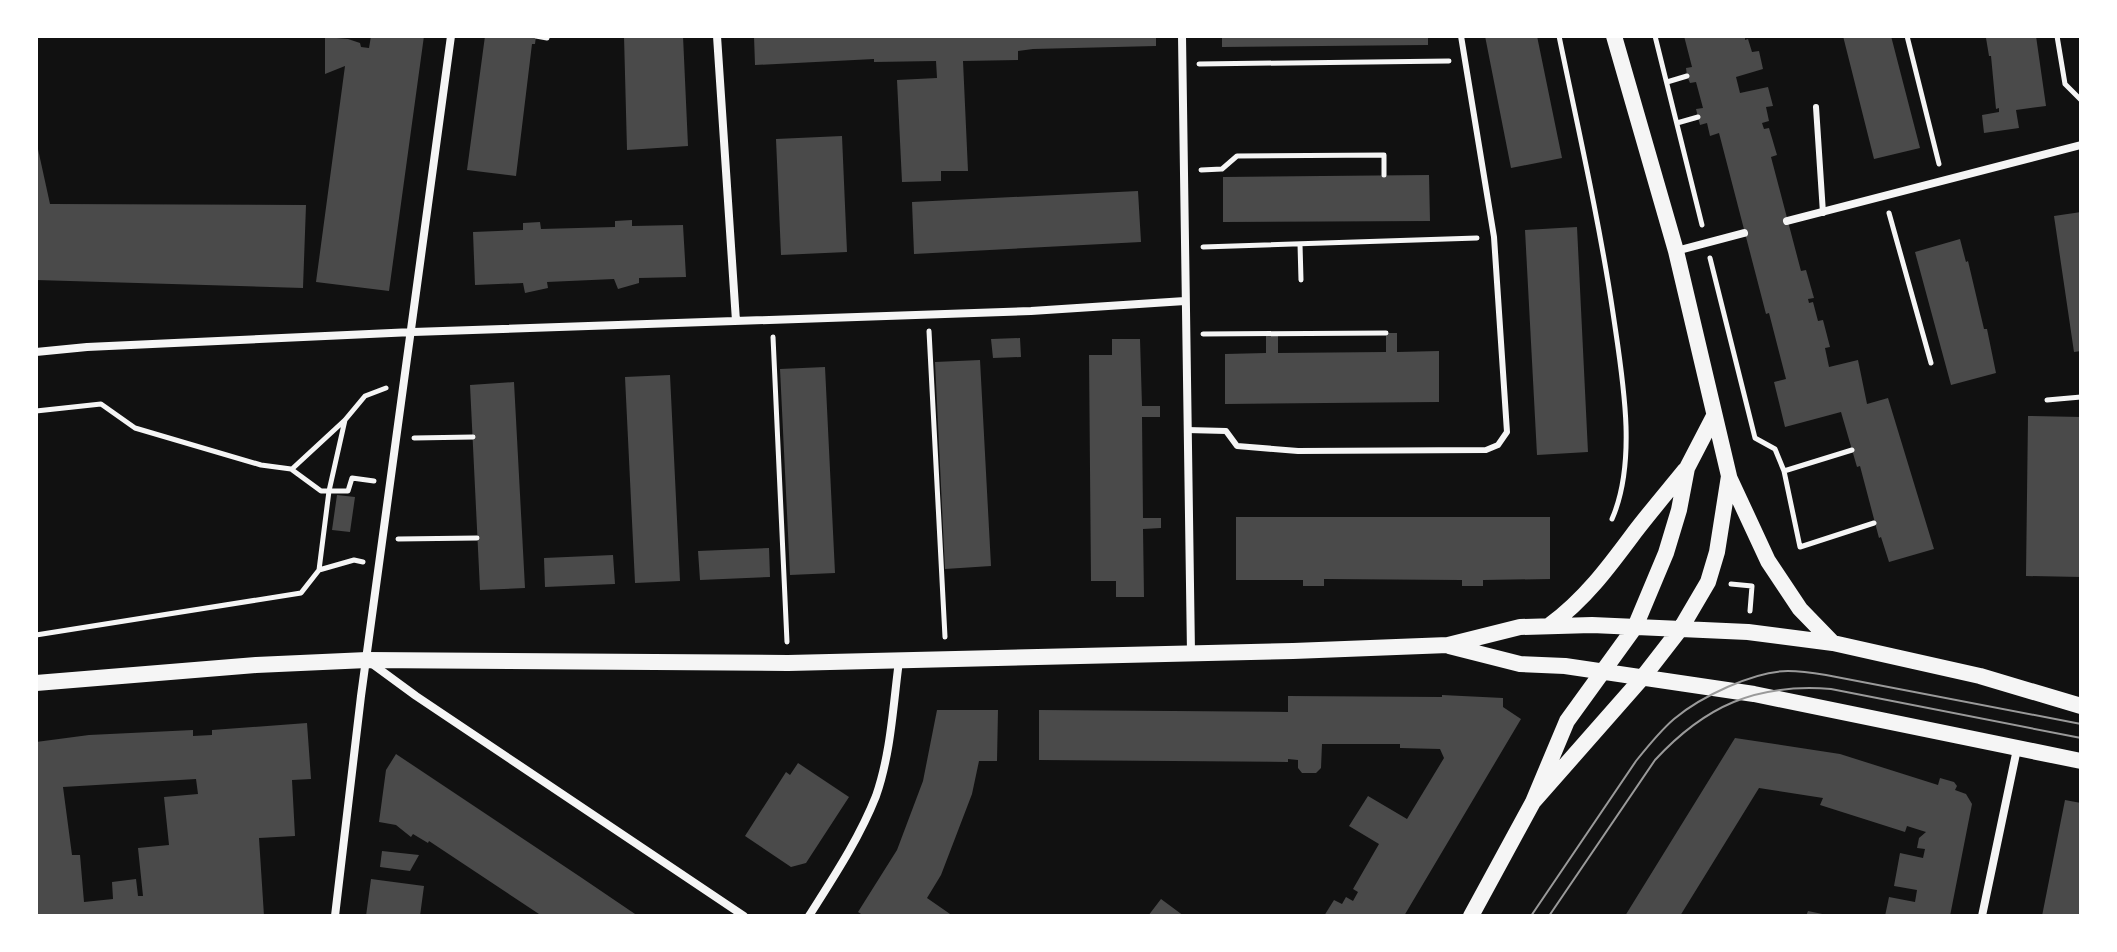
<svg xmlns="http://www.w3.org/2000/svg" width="2117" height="952" font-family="'Nunito Sans',sans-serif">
	<rect width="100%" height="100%" fill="#111"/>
	<path fill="#4a4a4a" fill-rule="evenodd" d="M371,36H424L389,291L316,282L345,66L325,74V37L348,39L360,43L361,47L369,48Z
		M485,36H536L535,44H532L516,176L467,170Z
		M624,36H683L688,146L627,150Z
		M754,36H1156V46L1033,49L1018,51V60L963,61L968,171H941V181L902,182L897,80L937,78L936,61L874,62V59L755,65Z
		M1222,36H1428V45L1222,47Z
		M1485,36H1537L1562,158L1511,168Z
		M1684,36H1745V40L1748,39L1752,52L1759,51L1763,69L1736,77L1740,93L1768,87L1773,106L1766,107L1769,121L1762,123L1764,129L1769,128L1777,155L1771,157L1801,271L1806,270L1814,298L1808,299L1809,303L1813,302L1818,321L1823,320L1830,347L1825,348L1829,367L1858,360L1867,404L1888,398L1934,549L1889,562L1881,537L1879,538L1860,466L1857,467L1841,412L1785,427L1774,382L1786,379L1769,313L1766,314L1719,133L1710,136L1707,123L1700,125L1696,109L1703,108L1696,82L1690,83L1687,76L1686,68L1692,67Z
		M1843,36H1891L1920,148L1874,159Z
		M1989,36H2036L2046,106L2016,110L2019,128L1984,133L1982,115L1999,112V108L1996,109L1991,56H1989L1986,38Z
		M842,136L847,252L781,255L776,139Z
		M36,140L50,204L306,205L303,288L36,280Z
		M1429,175L1430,221L1223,222V177Z
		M1138,191L1141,242L914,254L912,202Z
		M2081,212V351L2074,352L2054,216Z
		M632,220V226L683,225L686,277L639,278V283L618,289L614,279L547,282L548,288L525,293L523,283L475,285L473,232L523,230V223L540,222L541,229L615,227V221Z
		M1577,227L1588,452L1537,455L1525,230Z
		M1960,239L1966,262L1968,261L1984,329H1987L1996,373L1951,385L1915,252Z
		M1386,333H1397V352L1439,351V402L1225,404V354L1266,353V335H1278V353L1386,352Z
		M1020,338L1021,357L993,358L991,339Z
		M1112,339H1140L1142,406H1160V417H1142L1143,518H1161V528L1143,529L1144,597H1116V581H1091L1089,355H1112Z
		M980,360L991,566L945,569L935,362Z
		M825,367L835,573L790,575L780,369Z
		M670,375L680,581L635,583L625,377Z
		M514,382L525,588L480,590L470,385Z
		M2028,416L2081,417V577L2026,576Z
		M337,495L355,497L350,532L332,530Z
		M1236,517H1550V579L1483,580V586H1462V580L1324,579V586H1303V580H1236Z
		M769,548L770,577L700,580L698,551Z
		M613,555L615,584L545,587L544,558Z
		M1442,695L1503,698V707L1521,719L1404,916H1324L1334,900L1342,904L1346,897L1353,901L1358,892L1353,889L1379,844L1349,826L1368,796L1407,819L1444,758L1440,749L1400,748V744H1322L1321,768L1316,773H1302L1298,768V760L1288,759V762L1039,760V710L1288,712V696L1442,697Z
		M937,710H998L997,761H979L972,794L941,875L927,898L953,916H864L858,912L897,850L923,781Z
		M307,723L311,779L292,780L295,836L259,838L264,916H36V742L89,735L193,730V736L212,735V730ZM196,779L198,794L164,797L169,845L138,848L143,896H138L136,879L112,882L113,899L84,902L80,855H72L63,787Z
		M1735,738L1840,754L1938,785L1940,778L1954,782L1957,786L1955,790L1966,794L1972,804L1950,916H1885L1889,897L1915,902L1917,890L1894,886L1900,853L1923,858L1925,849L1917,848L1919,838L1926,832L1907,826L1905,832L1820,805L1823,798L1759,788L1680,916H1625Z
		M396,754L579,876L638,916H542L429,841L428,843L413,834L411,837L396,825L379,822L386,770Z
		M798,763L849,797L806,863L791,867L745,836L786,772L790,775Z
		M2065,800L2081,803V916H2042Z
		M382,851L419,855L410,871L380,867Z
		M371,879L424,886L420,916H366Z
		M1161,899L1184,916H1148Z
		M1808,911L1827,915V916H1806Z"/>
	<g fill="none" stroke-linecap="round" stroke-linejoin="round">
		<path stroke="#f5f5f5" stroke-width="5" d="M536,36L547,38
			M1559,36C1578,128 1599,220 1613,313C1622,375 1638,460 1612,519
			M1655,36L1702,225
			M1907,36L1939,164
			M2057,36L2065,84L2081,100
			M1199,64L1449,61
			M1667,82L1687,76
			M1677,123L1698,117
			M1201,170L1222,169L1237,156L1384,155V175
			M1889,213L1931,363
			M1300,244L1301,280
			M1203,247L1477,238
			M1710,258L1755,438L1775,449L1784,471L1800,547L1874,523
			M929,331L945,637
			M1203,334L1386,333
			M773,337L787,642
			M2047,400L2081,397
			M36,411L101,404L135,428L261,465L291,469L321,491H348L352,478L374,481
			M414,438L473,437
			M292,469L345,420L365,396L386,388
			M1784,471L1852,450
			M398,539L477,538
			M319,570L329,491L345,420
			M1731,584L1752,586L1750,611
			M36,635L301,593L319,570L354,560L363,562"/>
		<path stroke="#f5f5f5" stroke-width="6" d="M1816,107L1823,213
			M1187,430L1226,431L1237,446L1298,451L1486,450L1498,445L1507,432L1494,237L1461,36"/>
		<path stroke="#f5f5f5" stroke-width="8" d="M717,36L736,321
			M1182,36L1191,653
			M1787,221L2081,145
			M1676,251L1744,233
			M36,352L87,347L413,332L1031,311L1185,301
			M371,663L416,696L744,916
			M335,916L361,696L451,36
			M809,916C833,878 859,839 876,796C891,753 893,706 899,661
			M1982,916L2017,749"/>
		<path stroke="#f5f5f5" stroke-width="16" d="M1729,477L1768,561L1800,609L1833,643
			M1550,625C1585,599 1608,568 1634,533C1650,512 1668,491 1685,470
			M1449,646L1520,664L1565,666L1754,694L2081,761
			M36,683L256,665L367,660L788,663L1293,651L1448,645L1520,627L1592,625L1748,632L1833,643L1980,676L2081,706
			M1533,802L1643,677L1681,628L1708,582L1717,552L1729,476L1676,251L1614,36
			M1471,916L1533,802L1567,721L1635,627L1666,553L1679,510L1687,468L1714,416"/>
		<path stroke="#9a9a9a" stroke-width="2" d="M1531,916L1636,761C1648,746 1660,731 1674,719C1700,697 1754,671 1788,671C1801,671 1814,673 1826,675L2081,724
			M1549,916L1655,760C1705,706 1756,683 1831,689L2081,738"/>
	</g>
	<rect width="2117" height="952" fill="none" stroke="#ffffff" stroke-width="76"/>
</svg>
